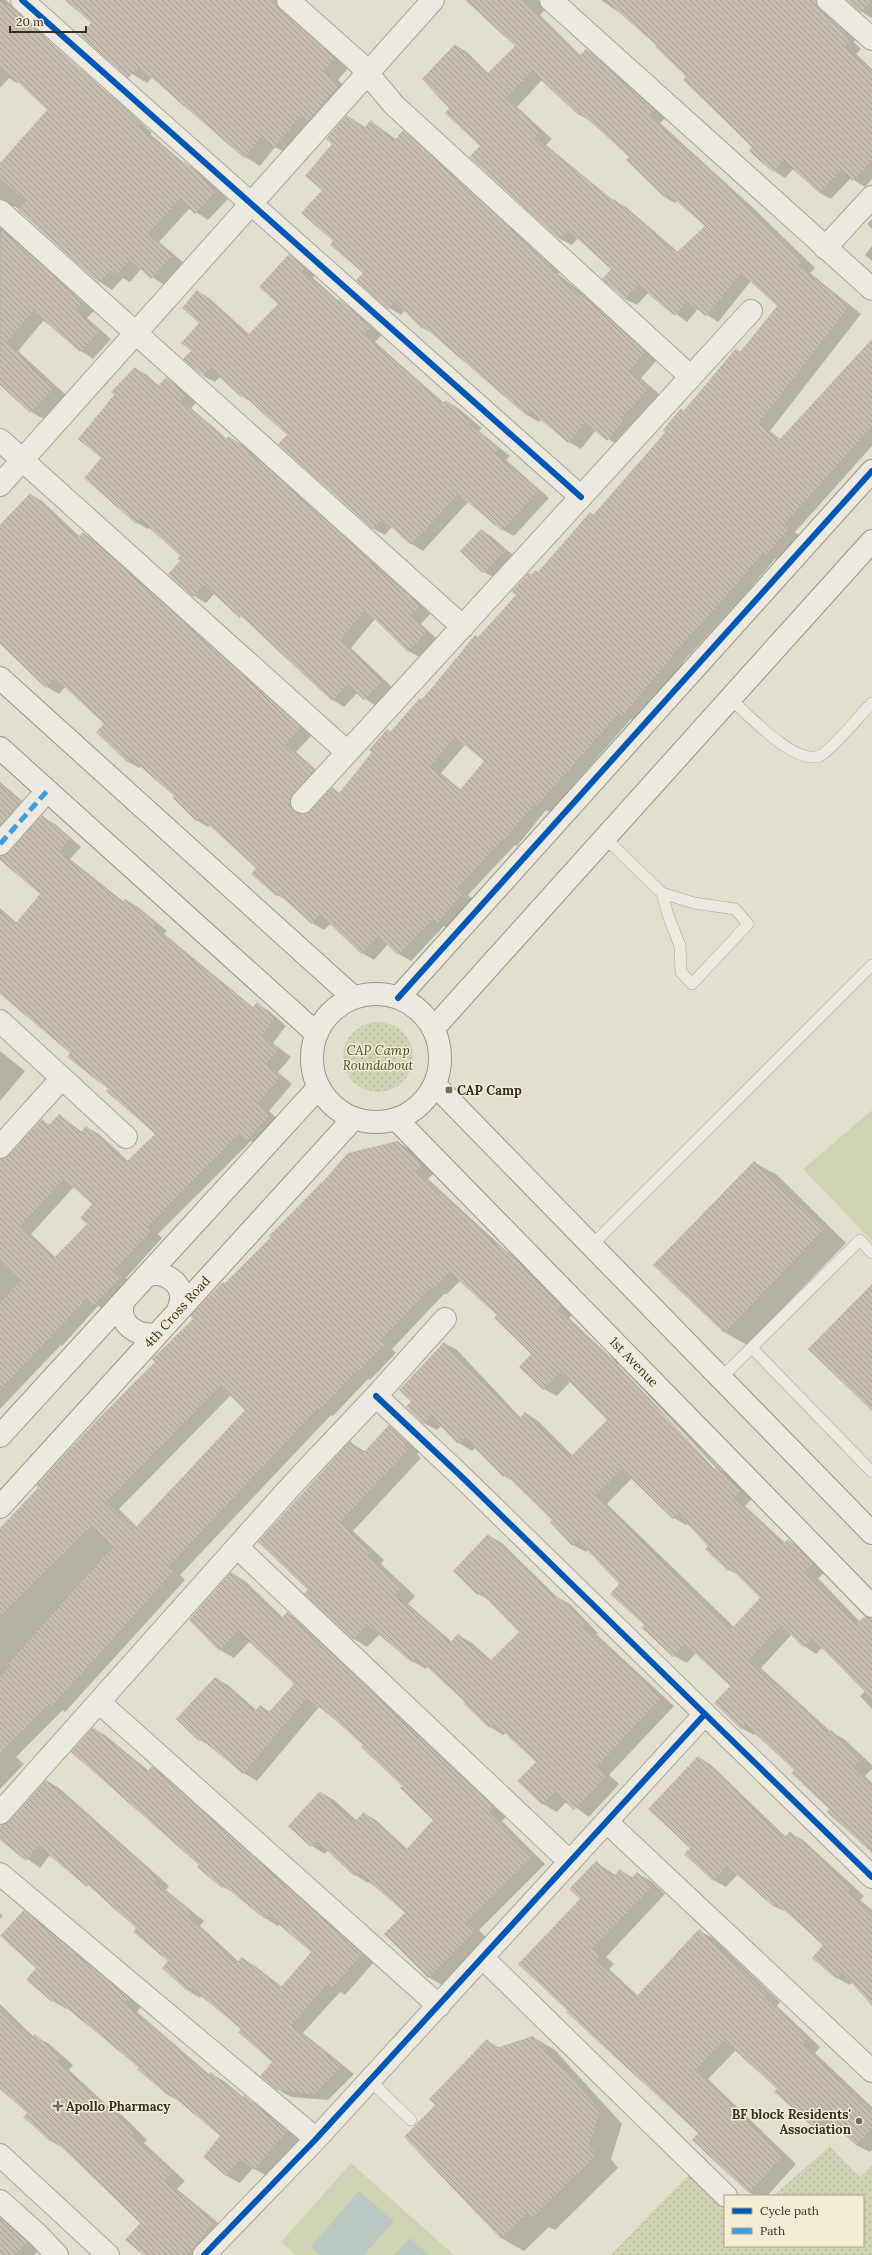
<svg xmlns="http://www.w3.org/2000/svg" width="872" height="2255" font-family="Lora,serif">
	<defs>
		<pattern id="park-dots" width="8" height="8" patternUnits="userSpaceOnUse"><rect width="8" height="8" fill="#d0d3b3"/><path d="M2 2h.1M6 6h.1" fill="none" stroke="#b3b59a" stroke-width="1.8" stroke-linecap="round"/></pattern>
		<pattern id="building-back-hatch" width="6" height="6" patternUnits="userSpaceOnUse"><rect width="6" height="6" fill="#c7beb0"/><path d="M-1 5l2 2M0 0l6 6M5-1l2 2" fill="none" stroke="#a29b8f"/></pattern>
	</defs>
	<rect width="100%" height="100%" fill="#e3dfcf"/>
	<path fill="url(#park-dots)" d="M343 1057a35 35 0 1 1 70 0a35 35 0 1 1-70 0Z
		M830,2146L860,2177L872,2165V2255H610L689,2175L725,2212V2246H863V2196H773Z"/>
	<path fill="#d0d3b3" d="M872,1110V1241L803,1169Z
		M351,2163L454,2255H296L281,2242Z"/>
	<path fill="#bac9c1" d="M359,2191L394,2221L364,2255H320L311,2247Z
		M410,2238L429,2255H394Z"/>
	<path fill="#0003" fill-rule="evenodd" d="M0,0H6L102,91L115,98L152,133L150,134L184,163L197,170L228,199L208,220L190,208L159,242L184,263L164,285L141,269L130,282L123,278L112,290L100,282L16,207L10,206L95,310L87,318L111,339L93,359L81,351L44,320L18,351L66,395L44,419L31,412L0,384V164L48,110L19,81L17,83L9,78L0,88Z
		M66,0H279L349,67L338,80L354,95L290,155L275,147L260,166L245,157L153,77L147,83L132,74L87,29L92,23Z
		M477,0H538L547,8L540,15L581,56L587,50L598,57L666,117L660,123L751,206L815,268L810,273L861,314L770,431L781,440L872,341V446L795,532L800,536L779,561L775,559L740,600L683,662L684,664L635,722L631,719L550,812L546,810L517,846L515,845L468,895L474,900L450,929L444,926L411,961L399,954L388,944L374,960L362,953L331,923L324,930L312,923L289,902L277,895L252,874L257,868L210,825L208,827L196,820L176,796L142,766L139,768L127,761L106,724L65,687L59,694L47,687L0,643V525L30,494L42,501L80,537L83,533L95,540L312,735L296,752L325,778L301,807L303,815H307L332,789L340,793L391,733L517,595L529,574L532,575L539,573L591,513L594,515L736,350L741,352L779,306L751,281L718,322L698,309L687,322L648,293L637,305L625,299L604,279L612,269L578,238L572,245L560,239L471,157L481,146L451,108L455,45L467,52L488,73L516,46ZM543,79L578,114L590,121L631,157L663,196L675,203L677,201L706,226L678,252L626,207L614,201L546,145L552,139L517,107ZM466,744L485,761L461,790L441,773Z
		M601,0H829L856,39L854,42L861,49L856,54L872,69V179L865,187L851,178L831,199L820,193L794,168L785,178L774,171L658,46L620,13Z
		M848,0H872V18L862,12Z
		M348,116L366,128L372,122L397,140L404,132L416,139L560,271L558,274L599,306L657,360L641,378L660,395L620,447L596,430L581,449L569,442L542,419L539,422L527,415L434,335L423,328L405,310L401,315L389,308L364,273L335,241L323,190L334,144Z
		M872,219V229L867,224Z
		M872,246V261L865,255Z
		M289,255L301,262L315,275L313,278L339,301L351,307L382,335L375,342L444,403L446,401L458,408L482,428L479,431L510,456L506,460L549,498L514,536L503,530L469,501L423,551L412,544L392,527L385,535L374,529L280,444L289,434L254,404L242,396L221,376L215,382L203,376L192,351L200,323L197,291L209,298L250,335L280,304Z
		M135,368L147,375L159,386L167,379L178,385L197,402L191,408L227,439L229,437L241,444L274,471L368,556L367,557L431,613L421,624L437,639L420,657L408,651L375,619L351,648L393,688L376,706L357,693L344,707L333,700L247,621L215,593L206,603L194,596L170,574L181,561V556L150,527L148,529L137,523L103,458L115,395Z
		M481,530L492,537L516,558L496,579L484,572L461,551Z
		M0,782L32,809L0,848Z
		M42,817L55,824L81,847L70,859L124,902L126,900L138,907L167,931L164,934L254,1008L257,1004L269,1011L286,1026L273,1043L291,1057L278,1072L292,1084L269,1111L281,1122L260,1146L251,1141L158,1234L162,1238L126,1278L133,1285L107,1311L98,1306L62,1346L61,1345L0,1409V1160L10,1156L42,1120L50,1125L59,1115L82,1132L86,1127L99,1134L128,1161L156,1134L72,1053L0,989V908L17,923L41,894L0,859V851L2,857L10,853ZM74,1187L93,1204L88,1224L56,1258L31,1234Z
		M0,1051L25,1071L0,1101Z
		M398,1142L411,1150L433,1174L428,1179L503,1248L534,1273L573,1314L569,1318L610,1357L623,1365L721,1470L731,1475L753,1498L745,1506L785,1543L788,1540L801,1548L825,1572L818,1578L860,1622L872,1624V1709L860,1696L865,1691L823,1647L816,1654L804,1646L792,1634L761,1668L831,1732L844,1739L872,1765V1769L865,1776L872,1783V1853L828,1811L831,1809L796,1769L756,1733L754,1735L741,1728L732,1686L696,1653L687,1663L674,1656L645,1625L620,1584L588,1550L586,1552L573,1545L554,1520L516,1483L504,1476L476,1447L472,1451L459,1443L442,1425L437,1430L424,1423L413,1401L444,1343L457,1350L521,1418L526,1413L538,1421L573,1456L608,1420L570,1382L557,1396L544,1389L533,1354L498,1315L460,1281L447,1294H444L392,1349L396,1353L370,1380L368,1379L333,1416L331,1415L180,1575L185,1580L65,1712L63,1710L16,1757L24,1764L0,1789V1530L157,1362L226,1284ZM616,1364H619L720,1472L718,1473ZM231,1395L246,1410L137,1527L119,1509ZM632,1478L674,1518L686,1525L688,1524L729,1570L740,1576L761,1598L734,1627L607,1504Z
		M755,1163L777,1175L846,1243L747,1345L724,1332Z
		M389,1427L403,1434L420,1451L417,1454L421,1458L353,1531L384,1560L381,1564L415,1596L408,1604L452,1642L458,1635L472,1643L492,1661L521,1632L491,1601L478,1594L488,1535L502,1543L557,1597L570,1604L598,1633L596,1634L674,1706L609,1775L619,1784L589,1817L567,1801L557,1812L543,1804L537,1762L506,1733L503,1735L490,1727L467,1702L428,1666L426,1669L412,1661L380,1634L367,1647L354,1639L309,1590L351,1443L366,1452Z
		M232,1573L245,1581L283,1618L287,1613L301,1621L507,1815L502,1821L545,1864L479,1930L488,1939L442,1985L428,1977L406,1913L370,1881L368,1883L355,1875L328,1850L325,1854L312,1846L320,1792L334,1800L357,1821L364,1813L377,1821L408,1850L435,1820L364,1745L327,1712L319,1707L257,1781L244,1773L212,1747L200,1740L216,1678L229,1686L256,1710L260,1706L270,1712L295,1684L250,1641L234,1658L220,1650Z
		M93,1728L106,1736L149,1771L152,1767L165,1775L374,1962L345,1995L340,1992L303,2033L354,2074L328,2100L291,2097L277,2089L273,2062L242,2029L202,1996L200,1998L187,1990L170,1961L138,1928L97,1891L50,1855L40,1868L0,1839V1827L10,1822L47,1781L59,1788L169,1886L166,1890L204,1921L200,1926L239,1962L242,1958L255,1966L282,1987L312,1952L280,1924L278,1926L265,1918L236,1894L223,1887L200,1865Z
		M699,1757L711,1765L786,1837L790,1833L803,1840L864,1896L860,1900L872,1910V2004L852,1982L850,1985L837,1978L825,1945L787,1912L773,1906L738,1874L726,1887L713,1880L691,1848Z
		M596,1862L615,1875L620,1870L633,1878L637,1873L651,1881L665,1894L606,1957L614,1964L609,1969L638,1996L699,1931L713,1938L780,2002L777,2006L820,2047L815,2053L872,2107V2150L870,2152L856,2145L836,2125L827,2134L814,2126L776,2092L778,2089L736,2050L708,2079L796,2164L767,2196H756L749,2192L700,2133L570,2010L581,1899Z
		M24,1911L37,1919L141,2006L137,2012L210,2075L211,2074L224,2081L243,2097L257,2104L300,2139L268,2177L253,2168L240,2183L227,2176L204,2156L222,2136L179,2101L166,2094L140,2068L67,2008L66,2009L53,2001L27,1980L37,1968Z
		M0,1913L3,1916L0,1919Z
		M0,2004L34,2037L48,2043L73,2065L69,2070L112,2110L122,2115L147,2140L144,2143L185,2181L177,2189L227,2230L206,2255H145L141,2222L63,2148L51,2141L29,2113L0,2087Z
		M533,2037L555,2050L622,2124L611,2159L618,2168L555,2230L549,2227L524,2251L501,2238L437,2105L487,2041L500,2048Z
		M0,2214L39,2250L34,2255H0Z"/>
	<path fill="url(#building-back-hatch)" fill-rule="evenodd" d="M0,0L19,14L111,96L140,125L138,127L182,163L184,161L216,191L195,214L180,199L147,234L172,255L151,279L130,260L117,275L110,270L99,283L18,210L26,201L0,178V163L47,110L0,65Z
		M65,0H272L280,9L335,58L323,71L339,85L307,122L300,116L274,148L261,137L244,158L139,67L128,78L80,35L91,23Z
		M465,0H521L578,57L586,49L654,110L649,116L739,198L803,261L798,266L849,306L759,423L779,440L872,339V426L784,524L789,529L766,555L763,552L728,594L672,655L673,656L622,716L619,713L537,806L534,804L504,840L503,839L457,888L463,893L437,923L433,919L398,955L378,936L361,954L320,914L312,924L278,894L276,896L251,874L256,868L200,817L196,821L173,798L174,796L131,758L127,762L96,732L104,724L55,678L46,688L0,644V525L30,493L77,538L83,532L301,727L285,745L314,771L290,800L293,811L299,814H305L332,787L339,793L372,752L369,750L387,729L390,732L420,698L422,700L475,635L478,637L516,595L512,591L516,587L529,572L531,575L536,570L538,572L590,512L593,515L666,432L663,430L681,408L684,411L736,348L740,352L777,306L741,273L706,316L687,301L675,316L637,285L625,299L602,279L611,269L568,230L559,239L469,157L480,146L445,113L449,108L422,79L455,44L486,75L515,46ZM532,71L578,115L580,112L629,157L626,160L663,196L666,192L705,226L676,253L614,199L613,201L535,138L541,132L505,99ZM455,737L484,761L459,791L430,766Z
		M605,0H816L820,9L845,32L843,35L850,41L845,47L872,72V160L853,181L841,170L819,193L783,160L773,172L749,151L752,147L683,80L686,76L655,47L657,46Z
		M847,0H872L861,13Z
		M347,115L363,129L371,120L394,141L403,130L543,258L549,264L546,266L585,299L586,298L645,352L629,371L649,388L621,419L623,421L607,441L585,422L568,443L530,411L527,416L424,327L422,329L395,302L388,309L356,280L363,273L330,245L333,241L301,213L322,190L305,176L332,144L326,139Z
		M1,229L83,302L75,310L99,331L80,352L33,311L6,343L54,388L30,413L0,385Z
		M289,254L304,268L302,271L337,302L339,299L371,327L364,335L442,404L446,400L471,421L468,424L499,448L495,453L538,491L502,531L458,494L411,545L382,519L373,529L278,444L287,435L243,395L241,397L210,368L203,376L183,359L191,351L181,343L199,323L182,308L197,290L247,336L278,304L259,287Z
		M135,367L157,387L166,377L186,395L180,401L226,439L229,436L262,463L357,548L356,550L420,605L410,616L426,632L408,652L365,610L340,641L382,681L364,700L347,685L332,701L241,616L240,618L204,585L193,597L168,574L180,561L177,559L180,556L140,519L136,524L84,478L101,458L78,439L114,395L111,392Z
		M481,529L505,551L483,573L460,551Z
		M0,785L21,802L0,825Z
		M42,815L70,839L59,852L122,903L125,899L156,923L153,927L252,1008L257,1002L275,1018L262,1035L279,1049L266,1064L281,1076L257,1104L270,1115L247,1140L240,1133L147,1227L151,1231L114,1270L121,1277L94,1305L87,1298L0,1390V1303L20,1281L0,1262V1159L9,1155L42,1119L49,1125L59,1114L80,1133L86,1126L126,1162L155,1134L106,1091L108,1089L67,1057L70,1053L0,994V911L15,924L40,894L0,860V856L9,852ZM64,1179L92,1204L80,1218L87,1224L53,1259L19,1227Z
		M398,1141L421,1166L416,1171L497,1246L498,1245L521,1265L522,1268L561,1306L557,1310L608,1359L610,1356L715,1469L718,1467L741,1490L733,1498L783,1544L788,1539L813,1564L805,1571L857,1624L865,1616L872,1618V1699L812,1638L803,1647L781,1625L749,1660L828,1733L831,1730L861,1759L853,1768L872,1787V1853L827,1812L829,1809L791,1773L794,1770L745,1724L741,1729L714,1703L730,1686L685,1644L673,1657L642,1628L644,1625L610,1594L619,1584L578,1540L572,1546L550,1522L552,1520L506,1475L503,1477L465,1438L458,1444L431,1416L424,1424L406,1407L411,1401L399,1390L444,1342L518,1420L525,1412L570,1457L607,1420L560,1372L543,1390L519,1367L531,1354L494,1318L497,1315L449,1272L434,1288L431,1287L380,1341L384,1345L356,1374L355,1372L320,1410L318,1408L168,1567L173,1572L52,1706L50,1703L0,1753V1677L10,1667L7,1665L113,1547L91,1526L0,1616V1528L38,1488L36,1486L94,1423L155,1362L152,1359L193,1319L190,1316L206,1299L223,1282L225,1283L271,1237L269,1236L327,1177L348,1153ZM220,1386L245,1410L134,1529L106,1502ZM621,1469L673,1519L678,1514L708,1546L705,1549L728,1571L731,1569L760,1598L731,1629L595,1496Z
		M754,1161L824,1229L724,1333L653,1265Z
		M872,1284V1411L808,1349Z
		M389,1425L407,1442L404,1445L408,1450L340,1522L371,1551L367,1555L402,1588L395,1595L450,1643L458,1634L489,1662L519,1632L480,1592L477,1595L453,1571L488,1534L554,1598L556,1595L585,1624L583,1626L661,1698L596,1767L606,1776L574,1810L555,1792L542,1805L517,1781L536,1762L494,1723L489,1728L464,1704L465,1702L416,1657L411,1662L367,1624L353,1640L304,1594L308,1590L258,1542L350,1441L363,1453Z
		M231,1572L280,1620L287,1612L493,1807L489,1812L532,1856L466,1922L475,1931L428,1978L384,1934L405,1913L358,1872L354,1876L317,1841L311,1847L288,1826L320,1791L354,1822L364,1812L405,1851L433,1820L400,1788L402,1786L361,1747L363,1745L319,1706L318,1707L307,1698L243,1774L201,1739L199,1741L176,1719L215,1677L254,1712L260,1705L269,1712L294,1684L238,1631L219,1651L189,1620Z
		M93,1727L147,1772L152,1766L362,1954L332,1988L327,1984L291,2025L341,2066L315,2094L277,2090L260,2076L272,2062L238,2032L241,2029L190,1987L187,1991L162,1968L168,1961L133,1932L136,1928L89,1886L87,1887L38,1846L26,1861L0,1840V1826L9,1821L46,1780L157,1878L154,1882L192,1913L188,1918L237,1963L242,1957L280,1988L311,1952L268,1915L265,1919L224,1886L222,1888L197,1867L199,1865L71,1752Z
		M698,1756L784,1838L790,1831L817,1856L852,1888L848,1892L872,1913V2006L842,1972L836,1979L812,1958L823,1945L776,1903L773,1906L727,1866L713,1881L684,1854L690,1848L648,1809Z
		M596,1861L613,1877L620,1869L631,1879L637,1872L652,1886L593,1948L601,1955L596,1961L636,1997L699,1929L767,1994L764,1997L807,2039L802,2045L872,2111V2128L856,2145L824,2116L813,2127L774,2092L777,2089L724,2040L695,2071L783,2155L749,2193L692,2140L698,2133L566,2012L568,2011L518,1964L580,1899L569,1889Z
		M24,1910L129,1998L124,2003L208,2076L211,2072L242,2098L244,2095L287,2131L254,2170L241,2159L226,2176L203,2157L220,2136L168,2092L166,2094L137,2069L139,2068L99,2034L55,1999L52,2002L26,1980L36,1968L0,1936Z
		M0,2008L31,2038L35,2034L61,2057L57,2062L107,2108L109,2106L135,2132L132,2135L172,2173L165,2181L214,2222L187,2255H144L125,2240L140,2223L53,2139L51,2142L23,2117L27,2113L0,2089Z
		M533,2036L600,2110L589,2145L596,2155L532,2218L527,2213L501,2239L404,2137L435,2105L429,2099L487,2039L496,2048Z
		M0,2218L27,2242L14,2255H0Z"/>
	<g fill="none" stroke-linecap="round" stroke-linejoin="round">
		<g stroke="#a9a498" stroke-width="12">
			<path id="lane" d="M731,699C747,714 800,771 823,754C841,740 856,719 872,703
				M605,838L662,893L694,903L735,909L748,924L692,984L681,972L680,946L668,915L662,893
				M591,1246L872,965
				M752,1348L872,1472
				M721,1378L860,1240L872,1253
				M369,2080L411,2120"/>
		</g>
		<g stroke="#a9a498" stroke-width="24">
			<path id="street" d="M22,0L581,497
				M288,0L358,62L394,105L691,377
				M551,0L872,289
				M828,0L872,39
				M0,211L463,627
				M825,248L872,197
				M0,440L347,752
				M0,485L433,0
				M302,802L751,311
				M0,844L47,791
				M0,1021L126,1137
				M0,1147L62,1078
				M376,1396L463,1478L872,1877
				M237,1547L570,1862
				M99,1702L439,2006
				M0,1813L293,1484L376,1396L445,1319
				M607,1822L872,2071
				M0,1874L316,2139
				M483,1958L726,2196
				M0,2155L108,2255
				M0,2201L38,2235L57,2255
				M204,2255L316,2139L705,1714"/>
		</g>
		<g stroke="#989488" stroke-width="24">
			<path id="secondary" d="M0,678L354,998
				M0,748L317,1034
				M312 1058a64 64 0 1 1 128 0a64 64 0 1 1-128 0Z
				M398,998L872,471
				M433,1029L872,541
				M435,1085L872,1533
				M396,1119L872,1606
				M145,1277C159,1269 180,1279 181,1296C182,1301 179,1306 178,1311
				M123,1302C117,1324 137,1337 157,1334
				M0,1436L319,1087
				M0,1507L354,1118"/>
		</g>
		<use href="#lane" stroke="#ece9e0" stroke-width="11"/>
		<use href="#street" stroke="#ece9e0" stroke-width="22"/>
		<use href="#secondary" stroke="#ece9e0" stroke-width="22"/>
		<path stroke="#3e9de0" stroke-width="5" stroke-dasharray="10 5" stroke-linecap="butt" d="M0,844L47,791"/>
		<g stroke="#f3edd6" stroke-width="8">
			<path id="cycleway" d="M22,0L581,497
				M398,998L872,471
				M376,1396L463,1478L872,1877
				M204,2255L316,2139L705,1714"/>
		</g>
		<use href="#cycleway" stroke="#0057b8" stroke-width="6"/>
	</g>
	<g fill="#736b5d" stroke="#f3edd6" stroke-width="1.5">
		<rect x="445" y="1086" width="8" height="8" rx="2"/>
		<path d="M56 2100h4v4h4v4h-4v4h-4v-4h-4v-4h4z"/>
		<circle cx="859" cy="2121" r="4"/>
	</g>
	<g text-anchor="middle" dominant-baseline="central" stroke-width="3" stroke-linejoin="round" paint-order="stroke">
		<g font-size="13" font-style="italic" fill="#445228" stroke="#f3edd6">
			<text x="378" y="1050">CAP Camp<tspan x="378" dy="15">Roundabout</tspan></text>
		</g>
		<g font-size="13" font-weight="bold" fill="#372d20" stroke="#f3edd6" text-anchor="start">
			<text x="457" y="1090">CAP Camp</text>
			<text x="66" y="2106">Apollo Pharmacy</text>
			<text x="851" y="2114" text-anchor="end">BF block Residents'<tspan x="851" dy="15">Association</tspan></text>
		</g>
		<g font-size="13" fill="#372d20" stroke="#f3edd6">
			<text transform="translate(177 1312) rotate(-48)">4th Cross Road</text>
			<text transform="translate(634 1362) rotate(46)">1st Avenue</text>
		</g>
	</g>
	<rect x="724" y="2195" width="140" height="52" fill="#f3edd6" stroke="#a8a08d"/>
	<rect x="732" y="2208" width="20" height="6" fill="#0057b8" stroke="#a8a08d"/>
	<text x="760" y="2215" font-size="12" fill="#372d20">Cycle path</text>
	<rect x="732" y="2228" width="20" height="6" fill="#3e9de0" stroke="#a8a08d"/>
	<text x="760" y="2235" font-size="12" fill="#372d20">Path</text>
	<path d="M10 26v6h76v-6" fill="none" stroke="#372d20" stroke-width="2"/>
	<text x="16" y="26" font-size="12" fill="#372d20" stroke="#f3edd6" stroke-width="3" paint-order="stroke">20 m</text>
</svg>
